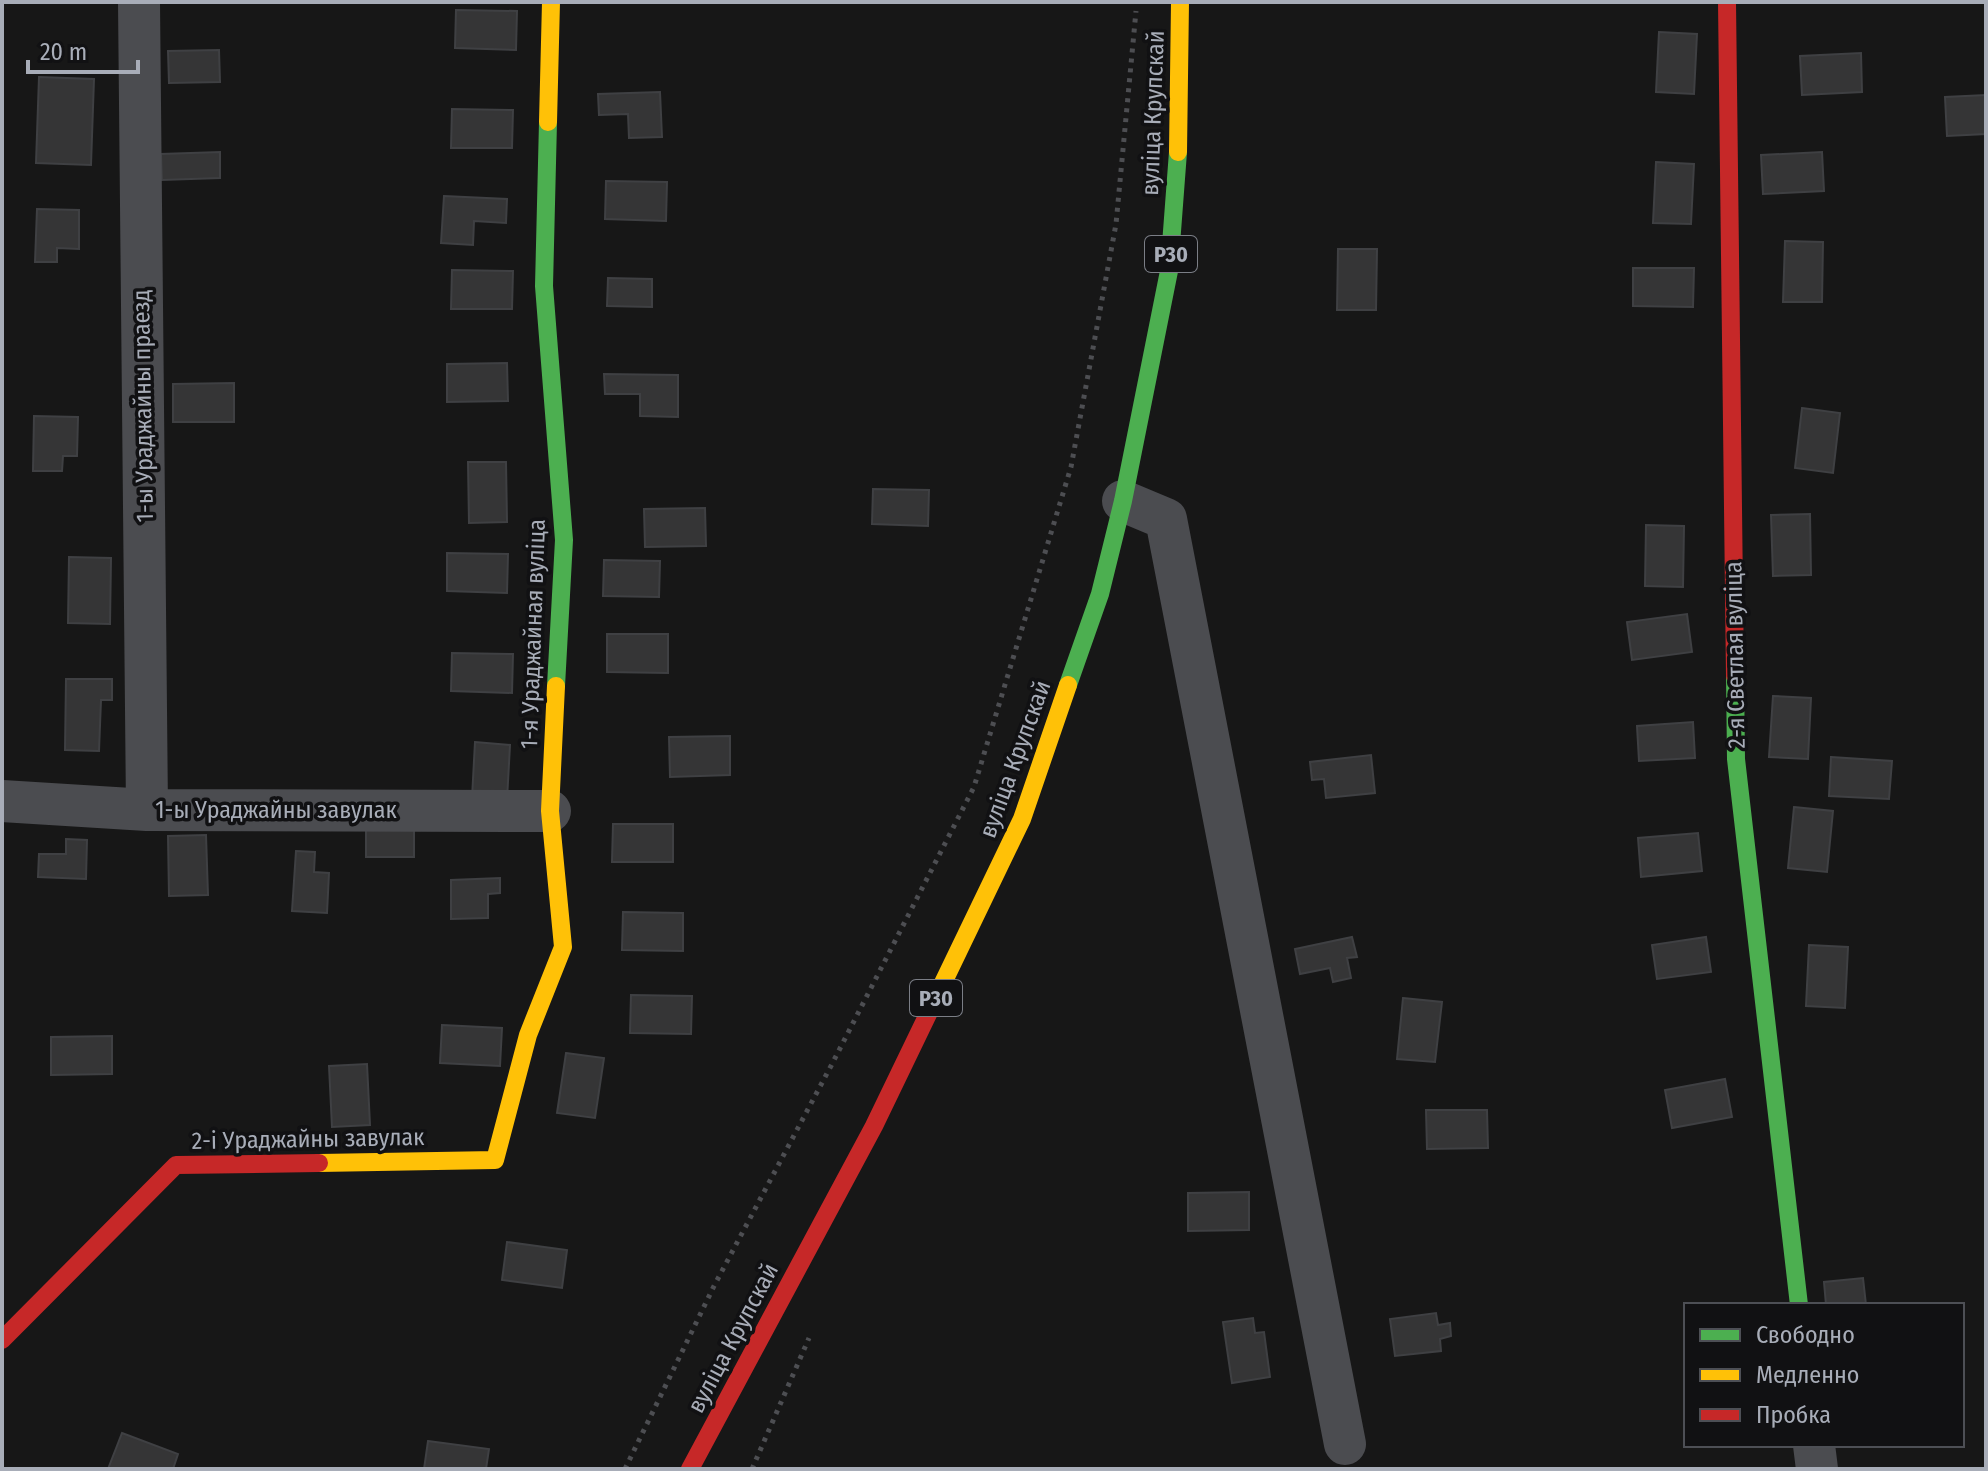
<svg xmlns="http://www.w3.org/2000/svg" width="1988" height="1471" font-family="'Fira Sans Condensed',sans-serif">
	<rect width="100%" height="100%" fill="#171717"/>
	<path fill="#353536" stroke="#3f4043" stroke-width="2" d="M456,10L517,11L516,50L455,48Z
		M1659,32L1697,34L1694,94L1656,92Z
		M219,50L220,82L169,83L168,51Z
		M1861,53L1862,92L1802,95L1800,56Z
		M39,77L94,79L91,165L36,163Z
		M660,92L662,137L629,138L628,114L599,115L598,94Z
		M1986,95V134L1947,136L1945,97Z
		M452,109L513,110L512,148H451Z
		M220,152V178L162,180L161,154Z
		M1822,152L1824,191L1763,194L1761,155Z
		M1656,162L1694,164L1691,224L1653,223Z
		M606,181L667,182L666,221L605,219Z
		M444,196L507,199L506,223L474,221L473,245L441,243Z
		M37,209L79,210V249L57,248V262H35Z
		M1785,241L1823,242L1822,302H1783Z
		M1338,249H1377L1376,310H1337Z
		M1633,268H1694L1693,307L1633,306Z
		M452,270L513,271L512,309H451Z
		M608,278L652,279V307L607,306Z
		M507,363L508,401L447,402V364Z
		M604,374L678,375V417L640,416V394H605Z
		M234,383V422H173V384Z
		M1802,408L1840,413L1833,473L1795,468Z
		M34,416L78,417L77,456H63L62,471H33Z
		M468,462H506L507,522L469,523Z
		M873,489L929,490L928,526L872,524Z
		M705,508L706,546L645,547L644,509Z
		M1810,514L1811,575L1773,576L1771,515Z
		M1646,525L1684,526L1683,587L1645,586Z
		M447,553L508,554L507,593L447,591Z
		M69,557L111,558L110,624L68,623Z
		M604,560L660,561L659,597L603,596Z
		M1687,614L1692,652L1632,660L1627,622Z
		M607,634H668V673L607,672Z
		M452,653L513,654L512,693L451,691Z
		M66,679H112V700H101L99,751L65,750Z
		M1773,696L1811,698L1808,759L1769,757Z
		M1693,722L1695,758L1639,761L1637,726Z
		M730,736V775L670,777L669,737Z
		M475,742L510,745L507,800L472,798Z
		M1371,755L1375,793L1326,798L1324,779L1312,780L1310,762Z
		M1831,757L1892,761L1889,799L1829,796Z
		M1794,807L1833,811L1827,872L1788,868Z
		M613,824H673V862H612Z
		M414,826V857H366V827Z
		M1698,833L1702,871L1641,877L1638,838Z
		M206,835L208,895L169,896L168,836Z
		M66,839L87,840L86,879L38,877L39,854H66Z
		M296,851L315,852L314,872L329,873L327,913L292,911Z
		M500,878V893L488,894V918L451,919V880Z
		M623,912L683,913V951L622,950Z
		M1352,937L1357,957L1347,958L1351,978L1333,982L1330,968L1300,974L1295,949Z
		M1706,937L1711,972L1657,979L1652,945Z
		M1809,945L1848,947L1845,1008L1806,1006Z
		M631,995L692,996L691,1034L630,1033Z
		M1403,998L1442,1002L1435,1062L1397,1059Z
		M442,1025L502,1028L500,1066L440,1063Z
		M112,1036V1074L51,1075V1037Z
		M566,1053L604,1058L595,1118L557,1113Z
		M367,1064L370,1125L332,1127L329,1066Z
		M1725,1079L1732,1117L1672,1128L1665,1090Z
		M1426,1110H1487L1488,1148L1427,1149Z
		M1249,1192V1230L1188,1231V1193Z
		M507,1242L567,1250L562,1288L502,1280Z
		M1863,1278L1866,1305H1826L1824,1282Z
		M1436,1313L1438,1325L1450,1323L1451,1336L1440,1339L1441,1351L1395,1356L1390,1319Z
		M1253,1318L1255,1333L1264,1332L1270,1377L1232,1383L1223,1322Z
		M122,1433L178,1454L173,1469H108Z
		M428,1441L489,1449L486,1469H424Z"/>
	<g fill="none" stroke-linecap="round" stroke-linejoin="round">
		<path stroke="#4d4e52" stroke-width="5" stroke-dasharray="4 6" stroke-linecap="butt" d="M625,1469L714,1286L832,1064L974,787L1071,467L1116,224L1136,11
			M752,1469L809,1338"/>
		<path stroke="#4b4c50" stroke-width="42" d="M139,2L147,810
			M1123,501L1166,519L1345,1444
			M2,801L147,810L550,811
			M1814,1445L1817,1469"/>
		<path stroke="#4caf50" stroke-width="18" d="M548,122L544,286L564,540L556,686
			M1735,676L1736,759L1799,1305
			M1068,685L1100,594L1123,501L1169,271L1178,152"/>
		<path stroke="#ffc107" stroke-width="18" d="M548,122L551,2
			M1178,152L1180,2
			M930,1010L1022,819L1068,685
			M319,1163L495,1160L528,1035L563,947L550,811L556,686"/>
		<path stroke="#c62828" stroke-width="18" d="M1727,2L1735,676
			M2,1340L176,1165L319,1163
			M690,1469L874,1126L930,1010"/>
	</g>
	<g text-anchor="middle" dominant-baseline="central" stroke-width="7" stroke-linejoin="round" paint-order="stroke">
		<g fill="#111113" stroke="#7b7e86" stroke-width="2">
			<rect x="1145" y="236" width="52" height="36" rx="6"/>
			<rect x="910" y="980" width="52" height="36" rx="6"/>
		</g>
		<g font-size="22" font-weight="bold" fill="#a8adb8">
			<text x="1171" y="254">Р30</text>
			<text x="936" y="998">Р30</text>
		</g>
		<g font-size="24" fill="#a8adb8" stroke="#111113">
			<text transform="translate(1153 113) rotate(-88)">вуліца Крупскай</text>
			<text transform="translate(143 406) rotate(-91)">1-ы Ураджайны праезд</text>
			<text transform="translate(533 634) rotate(-88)">1-я Ураджайная вуліца</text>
			<text transform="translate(1735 655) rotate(-91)">2-я Светлая вуліца</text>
			<text transform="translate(1015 759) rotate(-70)">вуліца Крупскай</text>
			<text x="276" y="810">1-ы Ураджайны завулак</text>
			<text transform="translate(308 1139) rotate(-1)">2-і Ураджайны завулак</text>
			<text transform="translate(733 1338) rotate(-62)">вуліца Крупскай</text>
		</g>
	</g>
	<rect width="1988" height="1471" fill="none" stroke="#a8adb8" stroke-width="8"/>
	<rect x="1684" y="1303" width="280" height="144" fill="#111113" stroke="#4d4f55" stroke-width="2"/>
	<rect x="1700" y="1329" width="40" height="12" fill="#4caf50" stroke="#4d4f55" stroke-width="2"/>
	<text x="1756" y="1343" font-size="24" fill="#a8adb8">Свободно</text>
	<rect x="1700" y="1369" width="40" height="12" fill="#ffc107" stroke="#4d4f55" stroke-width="2"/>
	<text x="1756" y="1383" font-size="24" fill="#a8adb8">Медленно</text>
	<rect x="1700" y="1409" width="40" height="12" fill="#c62828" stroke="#4d4f55" stroke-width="2"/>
	<text x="1756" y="1423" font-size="24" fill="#a8adb8">Пробка</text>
	<path d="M28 60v12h110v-12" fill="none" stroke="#a8adb8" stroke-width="4"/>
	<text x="40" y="60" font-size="24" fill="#a8adb8" stroke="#111113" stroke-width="6" paint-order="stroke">20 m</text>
</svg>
